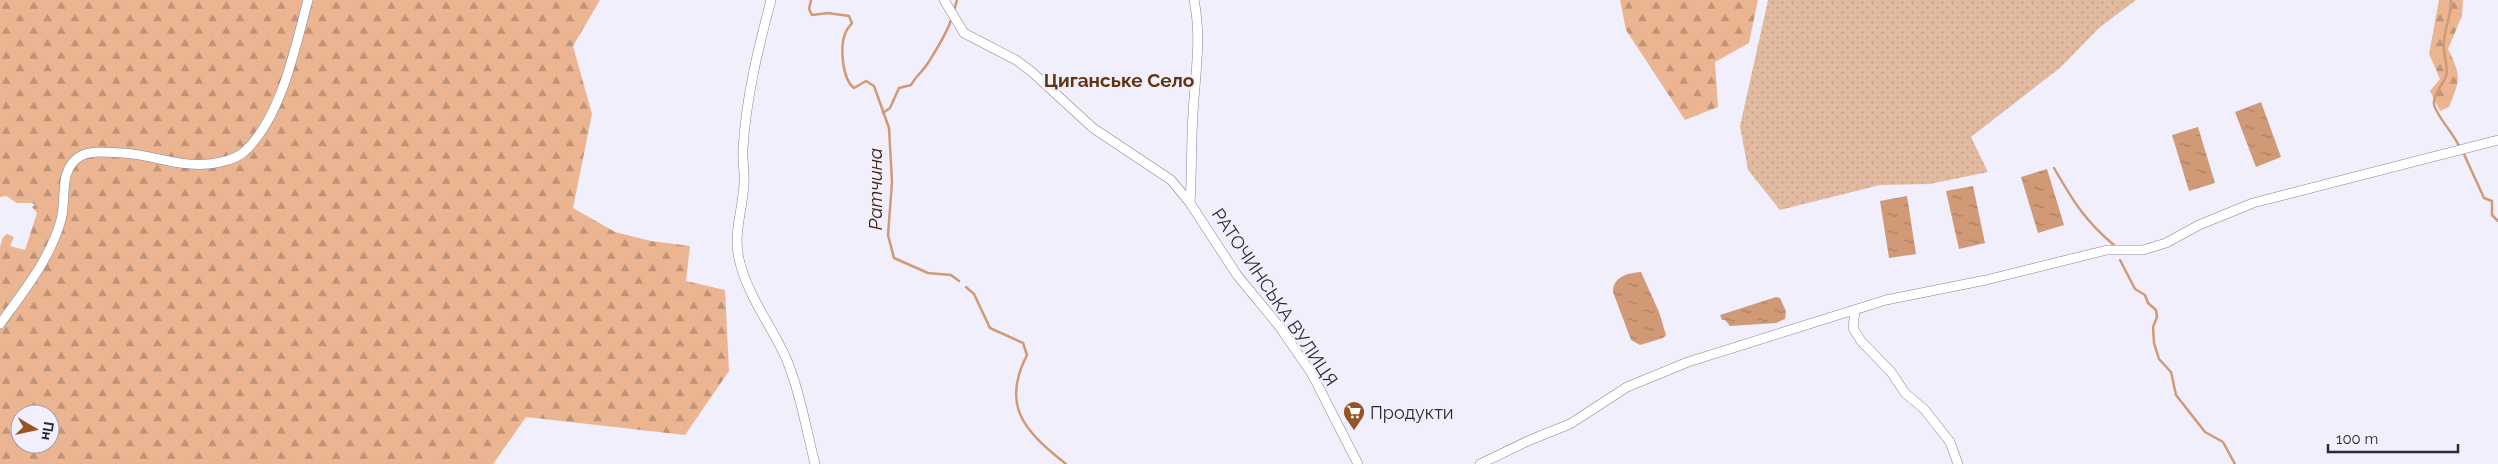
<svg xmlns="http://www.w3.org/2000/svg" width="2498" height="464" font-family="Raleway,sans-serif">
	<defs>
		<pattern id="grass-dots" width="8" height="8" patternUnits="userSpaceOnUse" patternTransform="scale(1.25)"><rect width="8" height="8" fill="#e2baa0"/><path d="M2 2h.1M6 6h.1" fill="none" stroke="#c2a08a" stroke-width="1.8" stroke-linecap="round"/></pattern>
		<pattern id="forest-firs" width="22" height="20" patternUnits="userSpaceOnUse" patternTransform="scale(1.25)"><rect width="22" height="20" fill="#ecb591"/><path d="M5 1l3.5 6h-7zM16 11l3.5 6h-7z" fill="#bf9377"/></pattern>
		<pattern id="water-ripples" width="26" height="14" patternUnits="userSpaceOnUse" patternTransform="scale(1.25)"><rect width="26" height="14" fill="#d09a77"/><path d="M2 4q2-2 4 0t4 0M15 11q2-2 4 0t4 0" fill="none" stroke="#a97e62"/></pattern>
	</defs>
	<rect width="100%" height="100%" fill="#f1effc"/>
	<path fill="url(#grass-dots)" d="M1768,0H2136L2099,28L2061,67L1971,137L1988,172L1930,184L1880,185L1780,210L1748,170L1740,126Z"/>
	<path fill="url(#forest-firs)" fill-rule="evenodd" d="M0,0H600L573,46L592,114L573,208L615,232L651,241L690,246L686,281L725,290L729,371L685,435L526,417L493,464H0V247L3,237L7,234L14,237L10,246L25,250L37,213L32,207L35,205L32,203H17L6,196L0,197ZM20,414H50V444H20Z
		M1620,0H1758L1749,43L1715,62L1718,107L1685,120L1626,30Z
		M2439,0H2463L2462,16L2448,49C2462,77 2460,79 2449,107L2440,111L2430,91L2440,79L2429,54Z"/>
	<path fill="url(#water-ripples)" d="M2261,102L2281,157L2256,167L2235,112Z
		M2198,127L2215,183L2189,191L2172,135Z
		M2047,169L2064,225L2038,233L2021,177Z
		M1973,186L1985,243L1959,249L1946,191Z
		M1907,196L1916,254L1889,258L1880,201Z
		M1641,272L1659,312L1666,335L1663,338L1640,345L1631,340L1613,292C1613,277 1627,273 1641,272Z
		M1776,297L1780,298L1786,311L1785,319L1776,323L1730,326L1725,320H1722L1720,315Z"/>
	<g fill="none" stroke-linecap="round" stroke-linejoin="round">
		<path stroke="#d09a77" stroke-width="2.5" d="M811,0L809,9L812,15L828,13L849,16L852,23C850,26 846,30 845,34C840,47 842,79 854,88L866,81L874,86L889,128L892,182L888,235L894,258L928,273L951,275L959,281
			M2451,0C2452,17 2442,32 2444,49C2444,57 2449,69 2446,76C2443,85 2433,93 2434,104C2435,114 2454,134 2459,146
			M954,11L957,0
			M883,113L890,108L899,88L911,85C916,76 923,71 928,63C936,50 946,35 951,20
			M2463,152L2484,198L2492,201V215L2498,221
			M2054,168C2073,201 2085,221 2115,246
			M2120,260L2135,289L2145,295L2148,303L2156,310L2157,317L2153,327L2154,343L2159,359L2171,372L2176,395L2205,432L2223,442L2235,464
			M966,287L974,294L990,328L1023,343L1027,355C1000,407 1026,432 1066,464"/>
		<g stroke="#868397" stroke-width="10">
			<path id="minor" d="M771,0C758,49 746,98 743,149C742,160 745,172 744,183C743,209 733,233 739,259C747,295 771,325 786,358C800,392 806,428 815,464
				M944,0L964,33L1016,60L1032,72L1093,128L1171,180L1190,203L1237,275L1279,326L1312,374L1358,464
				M1190,203C1192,173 1191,144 1193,114C1195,75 1202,39 1194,0
				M1855,310L1853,328L1861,341L1891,372L1905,393L1924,409L1950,442L1958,464
				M0,324C24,291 50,259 61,220C67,199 58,171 79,157C91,149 110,153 123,153C155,155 176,167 209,164C220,163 236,159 244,152C282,117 295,47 308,0
				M1480,464L1530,440L1570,424L1627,387L1688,362L1886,300L1986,280L2107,250H2143L2166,243L2199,225L2253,203L2498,140"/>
		</g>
		<use href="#minor" stroke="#fff" stroke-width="9"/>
	</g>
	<defs>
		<g id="supermarket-pin" transform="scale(1.125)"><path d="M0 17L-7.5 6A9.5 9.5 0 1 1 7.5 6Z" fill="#965422" stroke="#f1effc"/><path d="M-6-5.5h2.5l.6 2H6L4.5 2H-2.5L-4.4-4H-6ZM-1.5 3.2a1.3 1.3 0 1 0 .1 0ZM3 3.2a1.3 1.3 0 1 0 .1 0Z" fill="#fff"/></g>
	</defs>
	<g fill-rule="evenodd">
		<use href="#supermarket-pin" x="1354" y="412"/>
	</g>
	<g text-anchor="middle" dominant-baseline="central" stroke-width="5" stroke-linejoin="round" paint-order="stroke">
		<g font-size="18" fill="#2b2a32" stroke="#f1effc">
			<text transform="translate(1275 297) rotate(56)">РАТОЧИНСЬКА ВУЛИЦЯ</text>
		</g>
		<g font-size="18" fill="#2b2a32" stroke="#f1effc" text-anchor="start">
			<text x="1370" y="412">Продукти</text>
		</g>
		<g font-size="19" font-weight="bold" fill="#623512" stroke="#f1effc">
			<text x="1119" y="80">Циганське Село</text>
		</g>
		<g font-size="19" font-style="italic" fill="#442004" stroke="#f1effc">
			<text transform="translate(875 189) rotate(-90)">Ратчина</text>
		</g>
	</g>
	<g transform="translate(35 429) rotate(99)"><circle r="24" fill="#f1effc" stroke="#a2a0ab"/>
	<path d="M0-4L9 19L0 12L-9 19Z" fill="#965422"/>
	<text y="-8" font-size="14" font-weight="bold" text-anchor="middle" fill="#2b2a32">Пн</text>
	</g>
	<path d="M2328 444v8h130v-8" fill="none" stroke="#2b2a32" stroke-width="2.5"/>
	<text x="2336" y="444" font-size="15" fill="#2b2a32" stroke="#f1effc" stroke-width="4" paint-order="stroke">100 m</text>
</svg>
